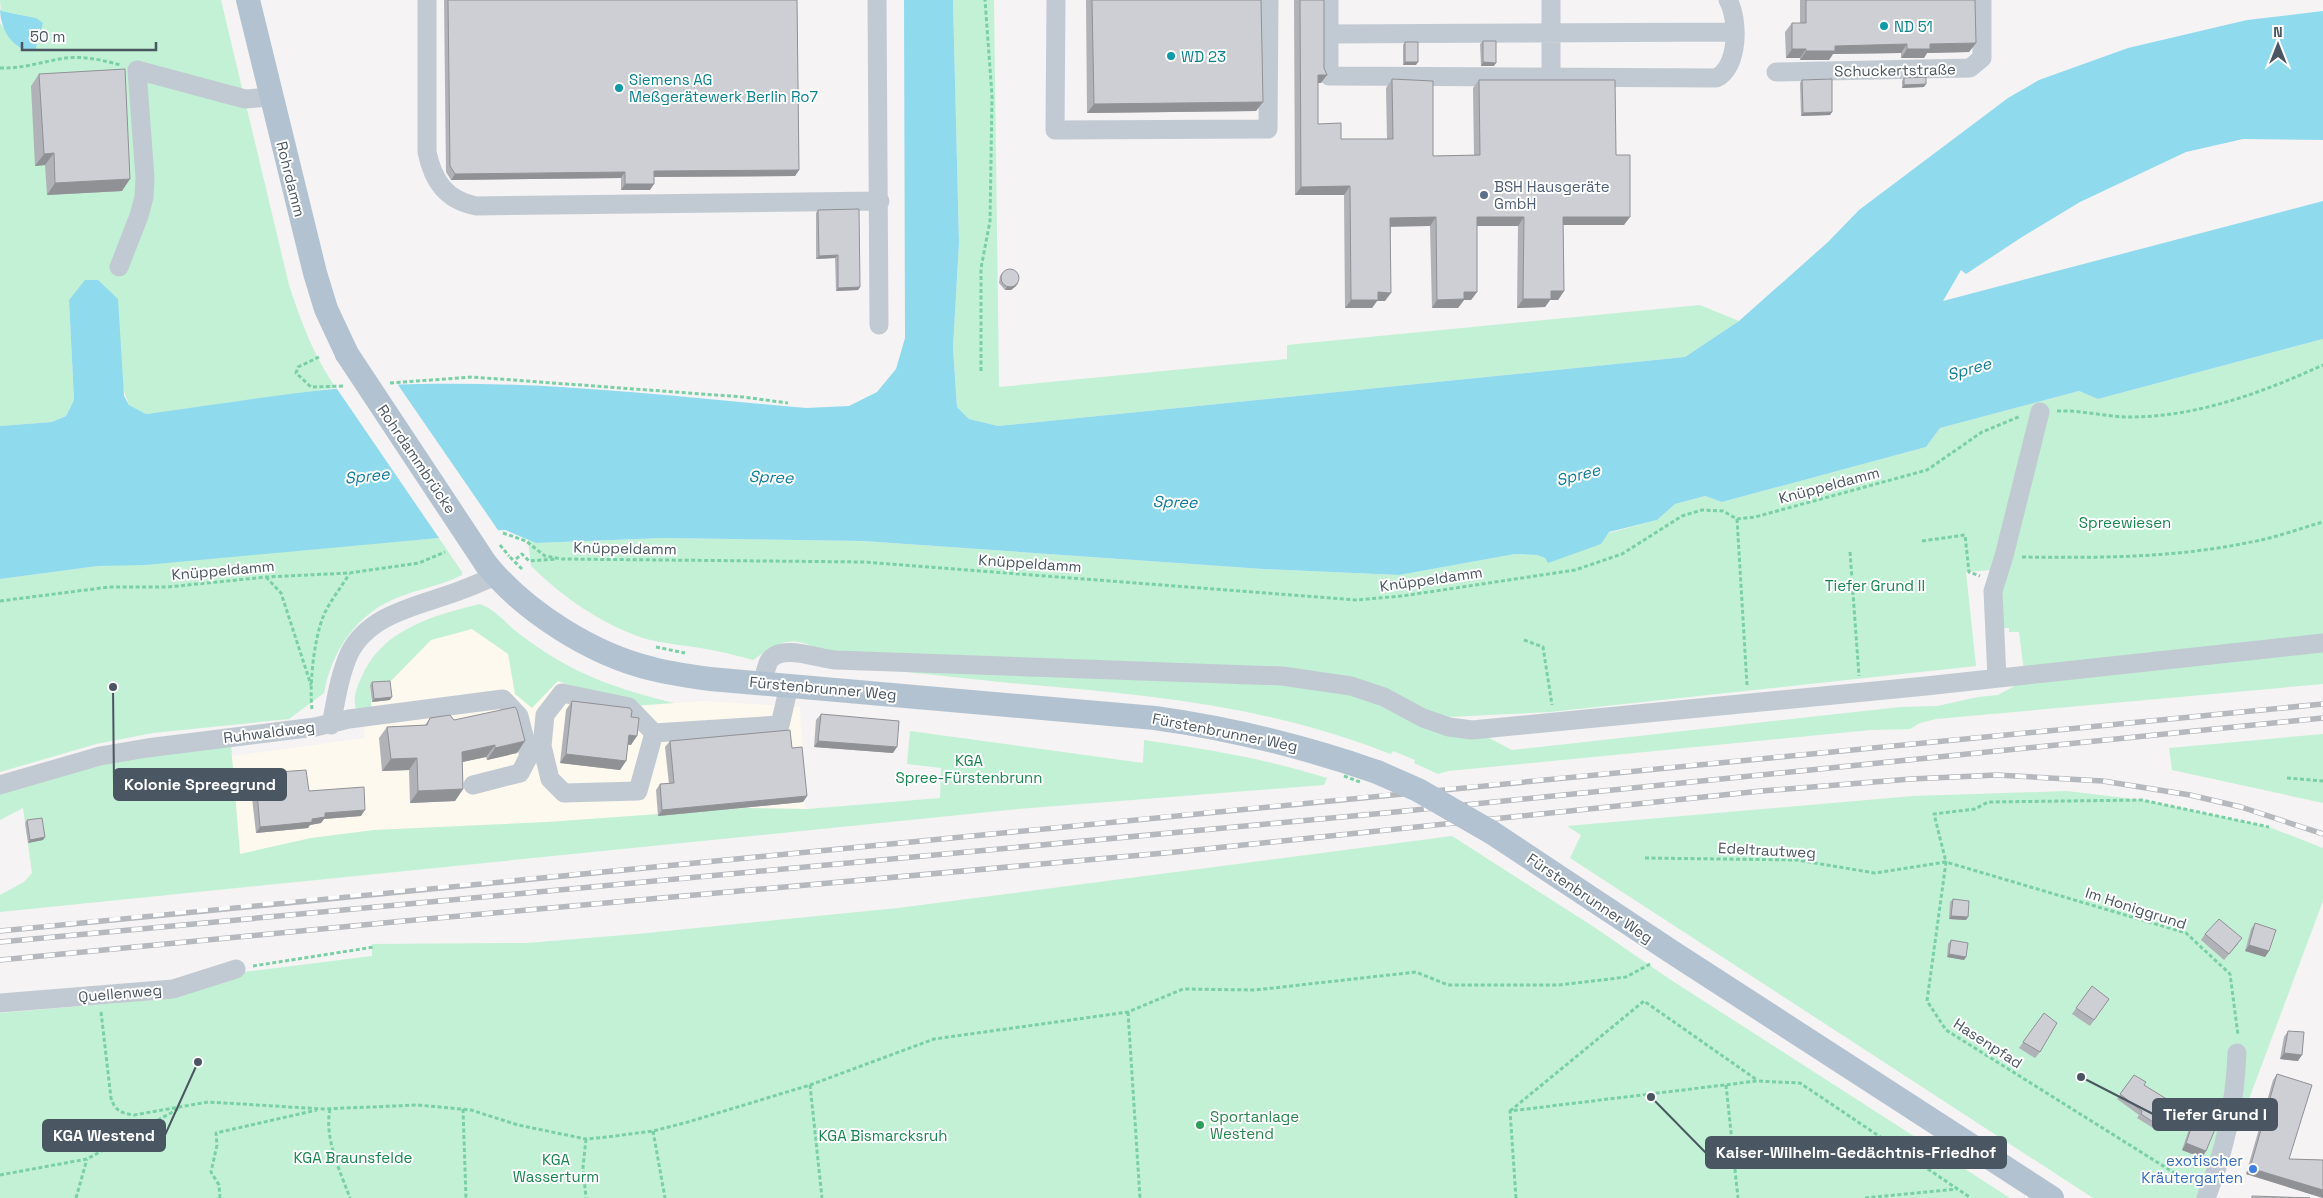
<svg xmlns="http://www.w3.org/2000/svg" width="2323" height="1198" font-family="'Space Grotesk',sans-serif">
	<rect width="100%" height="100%" fill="#f5f3f3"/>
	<path fill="#fdf9ef" d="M472,629L509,654L633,706L705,701L800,707L805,809L743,808L547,822L374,830L311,838L240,854L232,756L365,738L363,707L431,640Z"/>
	<path fill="#c3f1d5" d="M0,0H221L289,285C302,324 313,354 336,388L146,414L129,405L122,386L69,300L74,400L66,416L52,422L0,426V23L19,48L36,18L1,11Z
		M953,0H994L999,387L1287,359V345L1700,305L1739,321L1685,357L998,426L969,419L957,407L953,348L959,243Z
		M2323,339V684L1936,719L1920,723L1910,729L1871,730L1448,771L1438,774L1414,763L1415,760L1393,751L1391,754L1385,752C1263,704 1139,694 1010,683C971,679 927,674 886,670L1319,684L1481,734L1512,750L1900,707L1937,706L1978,697L1998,695L2025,680L2019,632H2009V628H2000L1992,570L1966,572L1976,666L1550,712L1448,717V722L1371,687L820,650C791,634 778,642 753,660C741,657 728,653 716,651C691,645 664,645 640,637C598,622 562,596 531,566L528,540L505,530L536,543L664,538L863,541L1263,569L1398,575L1515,554L1537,555L1545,558L1609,533L1657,520L1675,504L1705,496L1722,502L1926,447L1940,428L2079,391L2098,399Z
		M439,538L462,572V575C443,585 419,589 399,597C357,613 332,650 324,693L289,719L153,733L96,744L0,772V579L97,566Z
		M480,604C494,609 502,619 513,629C524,638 536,646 548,654C587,679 629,692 674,703L633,706L593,695L558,681L532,708L515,694L508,654L472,629L431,640L388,684L370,685L372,713L357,711C352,700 356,689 361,678C382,629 432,616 480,604Z
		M910,731L1143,763L1144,740C1206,749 1267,759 1327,778L1324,785L1018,809L0,912V895L24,882L32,873L23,808L0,820V794L95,766L123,760L231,745L240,854L311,838L374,830L547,822L743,808L807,809L940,798L941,768L907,764Z
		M2323,734V803L2172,770L2169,748Z
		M2067,791L2142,800L2269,827L2323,848V901L2212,1198H2093L1570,858L1581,835L1567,826L1913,796Z
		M1452,836L1594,927L1671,980L2010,1198H0V1013L152,1000L243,972L372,956V944L526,943L637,934L898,908Z"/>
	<path fill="#90daee" d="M904,0H953L959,243L953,348L957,407L969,419L998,426L1685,357L1739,321L1828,242L1859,210L2008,98L2039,80L2128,48L2247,20L2323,11V140L2243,139L2186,152L2080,202L2022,237L1966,274L1961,270L1943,301L2323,201V339L2098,399L2079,391L1940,428L1926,447L1722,502L1705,496L1675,504L1657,520L1609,532L1601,544L1548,563L1545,558L1537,555L1515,554L1399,575L1263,569L863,541L664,538L536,543L505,530L445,533L439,538L145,565L98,566L0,579V426L52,422L66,416L74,400L69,300L85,280H98L118,299L124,396L129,405L146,414C237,402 328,385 420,384C549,381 678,397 806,408L849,406L877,392L896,369L905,338Z
		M0,9L1,11L36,18L43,23L35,51C31,50 23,50 19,47C6,39 0,22 0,9Z"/>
	<path fill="#f5f3f3" d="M396,382L500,533L446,536L441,541L335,386Z"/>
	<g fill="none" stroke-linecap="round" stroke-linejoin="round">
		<path stroke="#7ad0a6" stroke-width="3" stroke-dasharray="4 2.5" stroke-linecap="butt" d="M0,68C23,69 44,61 66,58C84,56 103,60 120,65
			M319,357L298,367L296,373L311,387L344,386
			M981,371V268L990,221L992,96L985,0
			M390,383L472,377L743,397L788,403
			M2057,411C2080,410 2103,416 2125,417C2195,418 2261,393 2323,365
			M1737,519L1747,685
			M503,533L526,541L545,556L562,559L865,562L1356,600L1402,596L1575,570L1622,554L1682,516L1702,510L1723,511L1737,519L1755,517L1927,470L1982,432L2021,416
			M1922,541L1965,535L1969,572L1980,576
			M1850,552L1859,676
			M510,557L523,570
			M2022,557C2098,558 2172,558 2246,543C2272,539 2298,529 2323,522
			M516,559L522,554L529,561L556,559
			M266,577L281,593L311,685
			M0,601L109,587H168L266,577L349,573L419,563L445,552
			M1524,640L1543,647L1552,705
			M656,647L685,653
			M312,709C309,685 314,640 323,617C329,602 341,588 349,574
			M2287,778L2323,781
			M1645,858L1797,860L1875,873L1946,862L2186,933L2230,974L2238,1035
			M253,966L374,947
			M101,1012L111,1098C115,1111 121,1113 134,1115L208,1102L323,1109L418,1105L471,1110L518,1125L586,1139L607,1137L653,1131L688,1122L810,1085L934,1039L1128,1012L1183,989L1255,990L1416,972L1448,985H1559L1626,977L1652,963
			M1128,1012L1140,1198
			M810,1085L822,1198
			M1726,1085L1738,1198
			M330,1109C324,1138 340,1171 350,1198
			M463,1109L466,1198
			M1510,1111L1644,1001L1757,1080
			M653,1131L665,1198
			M586,1139L583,1167L586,1198
			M0,1175L87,1159L178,1109
			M2192,1184L1946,1030L1927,1001L1946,862L1934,814L1975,809L1988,802L2142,800L2269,827
			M76,1198L87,1159
			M220,1198L219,1185L211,1172L217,1145L216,1133L317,1110
			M1516,1198L1510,1111L1757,1081L1800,1083L1971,1198
			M1865,1198L1957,1189"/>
		<path stroke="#c1cad2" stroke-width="19" d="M427,0V152C433,181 446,200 476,206L880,201
			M877,0L879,325
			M1056,0L1055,130L1268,129L1269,0
			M1329,0V76L1716,78C1739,68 1739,19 1728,0
			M1329,34L1734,32
			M1776,72L1970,68L1982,58V0
			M1551,75V0
			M119,267L139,216L144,197L145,178L137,70L245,99L271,97
			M1997,678L1993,591L2004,556L2040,412
			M762,684C764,677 766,667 769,661C781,643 819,659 836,660L1282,676L1351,686L1384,697L1423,718L1449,727L1472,730L1926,686L2323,643
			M331,725C336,700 339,677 349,654C370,611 425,605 464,589C475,585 485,580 496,576
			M654,733L629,707L562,693L545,715L542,746L550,779L564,793L638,791L654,733L780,725L789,686
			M0,785L100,756L147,748L315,727L349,719L503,699L519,716L529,756L520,773L473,785
			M0,1003L173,989L236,969
			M2206,1198C2225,1151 2235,1104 2237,1053"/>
		<path stroke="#b3c2d1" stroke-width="24" d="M248,0L315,273L326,309L347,354
			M486,564C525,612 593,655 653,669C671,674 691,676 710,679L1155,718C1234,729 1302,746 1377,772
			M1491,832L1672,952L2052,1198"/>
		<g stroke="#b5b8bd" stroke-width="5.5">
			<path id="rail" d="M0,931C303,899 607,872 911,842C1381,795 1852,750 2323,704
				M0,942L1385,813L2323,718
				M0,960L404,921L1176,852L1761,791L1911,779L1997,775L2103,781L2190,795L2241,807L2323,834"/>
		</g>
		<use href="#rail" stroke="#fff" stroke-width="4" stroke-dasharray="11" stroke-linecap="butt"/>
		<path stroke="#7ad0a6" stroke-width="3" stroke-dasharray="4 2.5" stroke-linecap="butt" d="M500,545L509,556
			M1344,776L1360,782"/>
		<path stroke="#b3c2d1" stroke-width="24" d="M347,354L486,564
			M1377,772L1418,790L1491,832"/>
	</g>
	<path fill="#b0b2b7" d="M444,0H797L799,170L795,176L654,177L650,190H621V178L451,180L446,172Z
		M1086,0H1261L1263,102L1256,111L1087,113Z
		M1294,0H1324L1321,83H1318V124L1341,139H1387L1386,88L1392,79L1433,156L1474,155L1473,88L1479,80L1616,155L1624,225H1563L1564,291L1558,300H1550L1545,307L1517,308L1518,226H1477V292L1471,300H1464L1458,308H1432L1430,226H1391L1385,301H1377L1372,308H1345L1344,195H1295Z
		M1800,0H1975L1976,43L1969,52L1927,53L1924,58H1901V53L1833,54L1829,60H1800V58H1786L1785,32L1792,23H1800Z
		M1483,41L1494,66H1481L1480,44Z
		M1405,42L1416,65H1403V45Z
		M39,74L122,191L47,195L45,165L35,166L31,86Z
		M1904,78L1924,87L1902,88V81Z
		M1802,80L1832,112L1830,115L1801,116L1800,83Z
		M818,210L860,287L858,290L836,291L835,258L816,259V213Z
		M1002,273L1018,283L1016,286L1011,290H1005L999,283L1000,276Z
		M372,682L390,700L372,702L370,685Z
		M572,701L631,717V745L628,744L626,761L620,770L560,763L566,710Z
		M821,714L893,753L814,747L816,720Z
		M430,718L454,720L517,753L487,760L486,757L462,762L463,789L455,801L410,803L409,770L382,771L379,738L387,727L425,725Z
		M670,741L792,748L807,796L803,802L658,816L656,790L660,784H669L665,747Z
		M279,772L309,791L361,816L324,819L321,823L310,825L308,828L256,833L252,798L257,792L275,790L274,779Z
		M27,820L45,837L43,840L28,843L25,823Z
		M1953,899L1966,920L1949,919L1950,902Z
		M2255,923L2269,951L2265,957L2245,951L2251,929Z
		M2205,934L2238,944L2224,960L2201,940Z
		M1951,940L1966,957L1964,960L1947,957L1948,944Z
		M2092,986L2109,999L2090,1026L2072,1014Z
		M2044,1013L2040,1052L2035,1058L2019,1048Z
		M2288,1031L2298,1061L2280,1059L2284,1037Z
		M2277,1074L2289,1159L2323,1160V1198L2246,1174L2273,1080Z
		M2134,1075L2144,1085L2156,1124L2153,1128L2137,1118L2139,1115L2117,1099Z
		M2196,1114L2202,1158L2182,1150L2192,1120Z"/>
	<path fill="#909195" d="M1976,43L1969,52L1927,53L1924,58H1901L1907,49L1930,44Z
		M1907,44L1901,53L1833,54L1829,60H1800L1806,51L1835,46Z
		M1792,49H1806L1800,58H1786Z
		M1405,62H1418L1416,65H1403Z
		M1483,62L1496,63L1494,66H1481Z
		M1318,75H1327L1321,83H1312Z
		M1926,84L1924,87L1902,88L1904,85Z
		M1263,102L1256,111L1087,113L1094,104Z
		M1832,112L1830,115L1801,116L1803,113Z
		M54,153L45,165L35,166L44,154Z
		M799,170L795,176L650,177L654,171Z
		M625,172L621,178L451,180L455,174Z
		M130,179L122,191L47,195L55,183Z
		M625,184H654L650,190H621Z
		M1350,186L1344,195H1295L1301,187Z
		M1436,217L1430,226L1385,227L1390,218Z
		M1477,217H1524L1518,226H1471Z
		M1563,217H1630L1624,225H1557Z
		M838,255L835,258L816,259L819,256Z
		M1018,283L1016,286L1011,290H1005L1007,287Z
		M860,287L858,290L836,291L838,288Z
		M1551,291H1564L1558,300H1550L1545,307L1517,308L1523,299Z
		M1378,292L1391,293L1385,301H1377L1372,308H1345L1351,300Z
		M1464,292H1477L1471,300H1464L1458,308H1432L1437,300Z
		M392,697L390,700L372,702L374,699Z
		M629,735L637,736L631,745L623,744Z
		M525,741L517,753L487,760L495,748Z
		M818,741L897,747L893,753L814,747Z
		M495,745L486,757L453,764L462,752Z
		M566,754L626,761L620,770L560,763Z
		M417,758L409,770L382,771L391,759Z
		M463,789L455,801L410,803L418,791Z
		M807,796L803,802L658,816L662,810Z
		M365,810L361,816L324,819L321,823L310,825L308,828L256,833L260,827L312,819L325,813Z
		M45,837L43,840L28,843L30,840Z
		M1951,916L1968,917L1966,920L1949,919Z
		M2249,945L2269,951L2265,957L2245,951Z
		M1949,954L1966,957L1964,960L1947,957Z
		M2284,1053L2302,1055L2298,1061L2280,1059Z
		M2186,1143L2206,1151L2202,1158L2182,1150Z
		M2250,1168L2323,1190V1198L2246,1174Z"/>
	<path fill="#cdcfd5" stroke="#909195" d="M448,0H797L799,170L654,171V184H625V172L455,174L450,166Z
		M1092,0H1261L1263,102L1094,104Z
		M1300,0H1324V68L1327,75H1318V124L1341,123V139H1393L1392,79L1433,81V156L1480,155L1479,80H1615L1616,155H1630V217H1563L1564,291H1551V299H1523L1524,217H1477V292H1464V299L1437,300L1436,217L1390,218L1391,293L1378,292V300H1351L1350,186L1301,187Z
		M1806,0H1975L1976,43L1930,44V49H1907V44L1835,46V51H1806V49H1792V23H1806Z
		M1483,41H1496V63L1483,62Z
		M1405,42H1418V62H1405Z
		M125,69L130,179L55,183L54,153L44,154L39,74Z
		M1926,77V84L1904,85V78Z
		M1832,79V112L1803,113L1802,80Z
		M859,209L860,287L838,288V255L819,256L818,210Z
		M1001 278a9 9 0 1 1 18 0a9 9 0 1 1-18 0Z
		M390,681L392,697L374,699L372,682Z
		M572,701L630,708L632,711L631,717L639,718L637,736L629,735L626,761L566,754Z
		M515,707L517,710L525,741L495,748V745L462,752L463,789L418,791L417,758L391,759L387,727L427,725L430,718L450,715L454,720Z
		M821,714L899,721L897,747L818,741Z
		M790,730L792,748L802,747L807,796L662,810L660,784L674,783L670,741Z
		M306,770L309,791L364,787L365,810L325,813V817L312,819V822L260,827L257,792L280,790L279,772Z
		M42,818L45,837L30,840L27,820Z
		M1953,899L1969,901L1968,917L1951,916Z
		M2219,919L2242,938L2229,954L2205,934Z
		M2255,923L2276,930L2269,951L2249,945Z
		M1951,940L1968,943L1966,957L1949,954Z
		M2092,986L2109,999L2094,1020L2076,1008Z
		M2044,1013L2057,1023L2040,1052L2023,1042Z
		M2288,1031L2304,1032L2302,1055L2284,1053Z
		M2277,1074L2312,1085L2289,1159L2323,1160V1190L2250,1168Z
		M2134,1075L2146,1082L2144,1085L2170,1101L2156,1124L2141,1114L2142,1111L2120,1094Z
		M2196,1114L2218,1122L2206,1151L2186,1143Z
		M2252,1196L2310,1198H2252Z"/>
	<g fill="#0f9aa8" stroke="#fff" stroke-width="2">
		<circle cx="1884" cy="26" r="5"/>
		<circle cx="1171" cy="56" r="5"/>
		<circle cx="619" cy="88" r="5"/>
	</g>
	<circle fill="#5c6f8a" stroke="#fff" stroke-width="2" cx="1484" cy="195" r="5"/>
	<circle fill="#2e9e5b" stroke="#fff" stroke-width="2" cx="1200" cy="1125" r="5"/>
	<circle fill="#3f7fe0" stroke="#fff" stroke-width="2" cx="2253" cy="1169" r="5"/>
	<g text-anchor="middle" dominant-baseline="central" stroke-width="4" stroke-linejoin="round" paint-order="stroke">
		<g font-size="15" fill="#0d838f" stroke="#fff" text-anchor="start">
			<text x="1894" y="26">ND 51</text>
			<text x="1181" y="56">WD 23</text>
			<text x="629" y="79">Siemens AG<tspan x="629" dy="17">Meßgerätewerk Berlin Ro7</tspan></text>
		</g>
		<g font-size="15" fill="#4a5661" stroke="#fff">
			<text transform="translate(1895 70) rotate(-1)">Schuckertstraße</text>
			<text transform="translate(291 179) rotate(76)">Rohrdamm</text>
			<text transform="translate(417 459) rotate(56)">Rohrdammbrücke</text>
			<text transform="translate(1829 485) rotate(-15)">Knüppeldamm</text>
			<text transform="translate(625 548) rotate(1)">Knüppeldamm</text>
			<text transform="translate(1030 563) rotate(4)">Knüppeldamm</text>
			<text transform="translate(223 570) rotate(-5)">Knüppeldamm</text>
			<text transform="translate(1431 579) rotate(-8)">Knüppeldamm</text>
			<text transform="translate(823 688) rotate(5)">Fürstenbrunner Weg</text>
			<text transform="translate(269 732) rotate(-7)">Ruhwaldweg</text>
			<text transform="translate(1225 732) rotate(11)">Fürstenbrunner Weg</text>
			<text transform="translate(1767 850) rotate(3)">Edeltrautweg</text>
			<text transform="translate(1590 898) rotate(34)">Fürstenbrunner Weg</text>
			<text transform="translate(2136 908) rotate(18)">Im Honiggrund</text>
			<text transform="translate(120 993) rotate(-5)">Quellenweg</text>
			<text transform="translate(1988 1043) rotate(33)">Hasenpfad</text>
		</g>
		<g font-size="15" fill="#4e5e75" stroke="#fff" text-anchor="start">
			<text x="1494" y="186">BSH Hausgeräte<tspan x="1494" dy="17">GmbH</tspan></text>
		</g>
		<g font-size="15" fill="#17864f" stroke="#fff">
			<text x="2125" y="522">Spreewiesen</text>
			<text x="1875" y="585">Tiefer Grund II</text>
			<text x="969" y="760">KGA<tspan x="969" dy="17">Spree-Fürstenbrunn</tspan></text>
			<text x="883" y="1135">KGA Bismarcksruh</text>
			<text x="353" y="1157">KGA Braunsfelde</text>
			<text x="556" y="1159">KGA<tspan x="556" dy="17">Wasserturm</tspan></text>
		</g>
		<g font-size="15" fill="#27864d" stroke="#fff" text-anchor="start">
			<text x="1210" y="1116">Sportanlage<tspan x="1210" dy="17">Westend</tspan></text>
		</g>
		<g font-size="15" fill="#366cbe" stroke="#fff" text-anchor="end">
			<text x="2243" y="1160">exotischer<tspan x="2243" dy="17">Kräutergarten</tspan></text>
		</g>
		<g font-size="16" font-style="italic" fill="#0c7c9b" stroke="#fff">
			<text transform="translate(1969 369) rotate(-16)">Spree</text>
			<text transform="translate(1578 475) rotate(-15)">Spree</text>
			<text transform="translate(367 476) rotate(-6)">Spree</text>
			<text transform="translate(771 477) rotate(2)">Spree</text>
			<text transform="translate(1175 502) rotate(1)">Spree</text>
		</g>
	</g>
	<path fill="none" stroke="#4a5661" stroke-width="2" d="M113 687L114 784M2081 1077L2153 1114M198 1062L165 1135M1651 1097L1706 1153"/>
	<g fill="#4a5661" stroke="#fff" stroke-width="2">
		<circle cx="113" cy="687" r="5"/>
		<circle cx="2081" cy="1077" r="5"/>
		<circle cx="198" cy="1062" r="5"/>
		<circle cx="1651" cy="1097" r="5"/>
	</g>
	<g fill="#4a5661" stroke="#4a5661" stroke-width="2">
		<rect x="114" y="769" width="172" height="31" rx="5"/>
		<rect x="2153" y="1099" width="124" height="31" rx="5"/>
		<rect x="43" y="1120" width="122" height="31" rx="5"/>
		<rect x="1706" y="1137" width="300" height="31" rx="5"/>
	</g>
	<g font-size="16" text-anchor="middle" font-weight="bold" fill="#fff">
		<text x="200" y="790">Kolonie Spreegrund</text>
		<text x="2215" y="1120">Tiefer Grund I</text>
		<text x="104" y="1141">KGA Westend</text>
		<text x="1856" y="1158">Kaiser-Wilhelm-Gedächtnis-Friedhof</text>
	</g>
	<g transform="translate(2278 45)" stroke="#ffffff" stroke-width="4" paint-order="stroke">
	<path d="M0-4L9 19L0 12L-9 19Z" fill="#4a5661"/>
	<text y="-8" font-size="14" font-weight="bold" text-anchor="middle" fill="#4a5661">N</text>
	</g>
	<path d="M22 42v8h134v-8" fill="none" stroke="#4a5661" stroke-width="2.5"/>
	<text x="30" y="42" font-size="15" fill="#4a5661" stroke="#ffffff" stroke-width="4" paint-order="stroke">50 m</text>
</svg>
